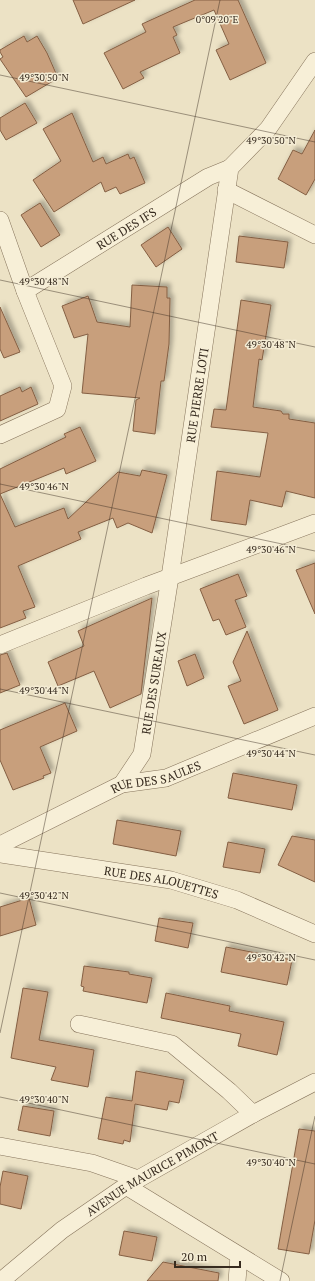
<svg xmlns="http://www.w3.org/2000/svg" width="315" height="1281" font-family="'PT Serif',serif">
	<defs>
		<filter id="shadow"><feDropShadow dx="3.5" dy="-3.5" stdDeviation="2" flood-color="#0004"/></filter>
	</defs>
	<rect width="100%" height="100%" fill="#ece2c5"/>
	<path fill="#c89f7c" stroke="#845f43" filter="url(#shadow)" d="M73,0H135L83,24Z
		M195,0H238L266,63L230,80L216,50L229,44L214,10L173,27L177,35L173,37L180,53L140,72L144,78L123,89L104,53L146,32L142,24Z
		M24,36L27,42L37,36L47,53L58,78L26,97L0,59L3,57L0,52V50Z
		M25,103L37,123L6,140L0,130V118Z
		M72,113L93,162L103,157L106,164L128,154L130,159L134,157L145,183L120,194L116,187L105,192L101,182L54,212L33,180L61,161L43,129Z
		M315,130V179L306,195L278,179L293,150L302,154Z
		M40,203L60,235L41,247L21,215Z
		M168,227L182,249L156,267L141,245Z
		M239,236L288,242L284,268L236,262Z
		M132,285L167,287V298H170L169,344L164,381H161L155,434L133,431L136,400L140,398L82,393L88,334L74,338L62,306L88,296L97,322L130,327Z
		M241,300L271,305L262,360L259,359L253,407L281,411L283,414H289V419L315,423V498L286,491L282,507L250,500L246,525L211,520L217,471L260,477L268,433L211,427L214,409L226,410Z
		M0,307L20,352L4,358L0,349Z
		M20,387L22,392L31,387L38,404L0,421V396Z
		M80,427L96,461L66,474L64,468L0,494L15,527L64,508L68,519L118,472L140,476L142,470L167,475L152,533L128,523L117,528L113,518L78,532L81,539L18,566L35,607L23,611L26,618L0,628V469L66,437L64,434Z
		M315,563V614L296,570Z
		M238,574L247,596L235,600L246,627L226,635L219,619L213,621L200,589Z
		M152,598L141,694L110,708L94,671L58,686L48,662L84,646L78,631Z
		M247,631L278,710L244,724L228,686L241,681L233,662Z
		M7,653L20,685L0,693V655Z
		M195,654L204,678L187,686L178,661Z
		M65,703L77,731L40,747L51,773L43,776L44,778L13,790L0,760V730Z
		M233,773L297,785L292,810L228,798Z
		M117,820L181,831L176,856L113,844Z
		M292,836L315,840V882L278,865Z
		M228,842L265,849L260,873L223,867Z
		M29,898L36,925L0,936V907Z
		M159,918L193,923L188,948L155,941Z
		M226,947L292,960L287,985L221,972Z
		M84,966L129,972V974L152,978L147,1003L83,991L84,987L81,986Z
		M23,988L48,992L39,1040L94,1050L88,1087L51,1080L56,1067L11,1058Z
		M166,993L230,1006L229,1011L284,1022L277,1055L238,1046L241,1034L161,1018Z
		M136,1071L184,1080L179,1103L169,1101L167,1110L135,1104L130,1142L124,1140L123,1144L98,1139L106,1097L132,1101Z
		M23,1106L54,1111L50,1136L18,1130Z
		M299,1129L315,1131V1220L309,1254L278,1249Z
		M3,1171L28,1176L21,1209L0,1204V1187Z
		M124,1231L157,1237L152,1261L119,1255Z
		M163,1262L219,1273L218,1281H147Z"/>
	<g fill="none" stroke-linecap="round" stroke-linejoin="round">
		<g stroke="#86745c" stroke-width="18">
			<g id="minor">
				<path d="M226,190L315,235"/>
				<path d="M0,220L25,291L63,386L57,409L0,435"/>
				<path id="s1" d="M25,291L208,177L230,168"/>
				<path d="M0,645L146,586L315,523"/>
				<path id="s2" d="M122,784L142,754L170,577L230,168L268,129L315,61"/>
				<path id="s3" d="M0,845L122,784L166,778L315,716"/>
				<path id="s4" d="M0,854L171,880L237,900L315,934"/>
				<path d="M79,1024L172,1044L229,1091L253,1114"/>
				<path d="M0,1146L92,1163L138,1179"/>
				<path d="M126,1186L281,1281"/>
				<path id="s5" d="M1,1281L62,1230L126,1186L253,1114L315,1082"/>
				<path d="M237,1281L239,1256"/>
			</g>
		</g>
		<use href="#minor" stroke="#f7efd7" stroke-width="17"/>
	</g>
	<path fill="none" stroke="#372b1f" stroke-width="1" stroke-opacity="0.45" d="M0,75L315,142M0,280L315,347M0,484L315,551M0,689L315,755M0,893L315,960M0,1033L220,0M0,1097L315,1164M280,1281L315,1116"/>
	<g text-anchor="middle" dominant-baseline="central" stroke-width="3" stroke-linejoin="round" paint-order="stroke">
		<g font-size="12" fill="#372b1f" stroke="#f4ecd4">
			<text stroke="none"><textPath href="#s1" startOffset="119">RUE DES IFS</textPath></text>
			<text stroke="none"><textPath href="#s2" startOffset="399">RUE PIERRE LOTI</textPath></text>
			<text stroke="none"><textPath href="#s2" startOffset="108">RUE DES SUREAUX</textPath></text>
			<text stroke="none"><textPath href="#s3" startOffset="171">RUE DES SAULES</textPath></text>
			<text stroke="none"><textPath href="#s4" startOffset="164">RUE DES ALOUETTES</textPath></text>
			<text stroke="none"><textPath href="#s5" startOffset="186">AVENUE MAURICE PIMONT</textPath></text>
		</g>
	</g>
	<g font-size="10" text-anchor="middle" fill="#372b1f" stroke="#f4ecd4" stroke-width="3" stroke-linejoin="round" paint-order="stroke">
		<text x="217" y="23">0°09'20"E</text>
		<text x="44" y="81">49°30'50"N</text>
		<text x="271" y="144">49°30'50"N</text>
		<text x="44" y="285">49°30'48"N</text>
		<text x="271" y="348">49°30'48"N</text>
		<text x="44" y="490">49°30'46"N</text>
		<text x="271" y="553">49°30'46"N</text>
		<text x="44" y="694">49°30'44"N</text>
		<text x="271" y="757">49°30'44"N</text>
		<text x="44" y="899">49°30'42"N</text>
		<text x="271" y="961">49°30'42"N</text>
		<text x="44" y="1103">49°30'40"N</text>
		<text x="271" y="1166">49°30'40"N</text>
	</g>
	<path d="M175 1261v6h65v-6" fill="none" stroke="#372b1f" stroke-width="2"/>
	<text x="181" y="1261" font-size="12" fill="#372b1f" stroke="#f4ecd4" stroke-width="3" paint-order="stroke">20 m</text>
</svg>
